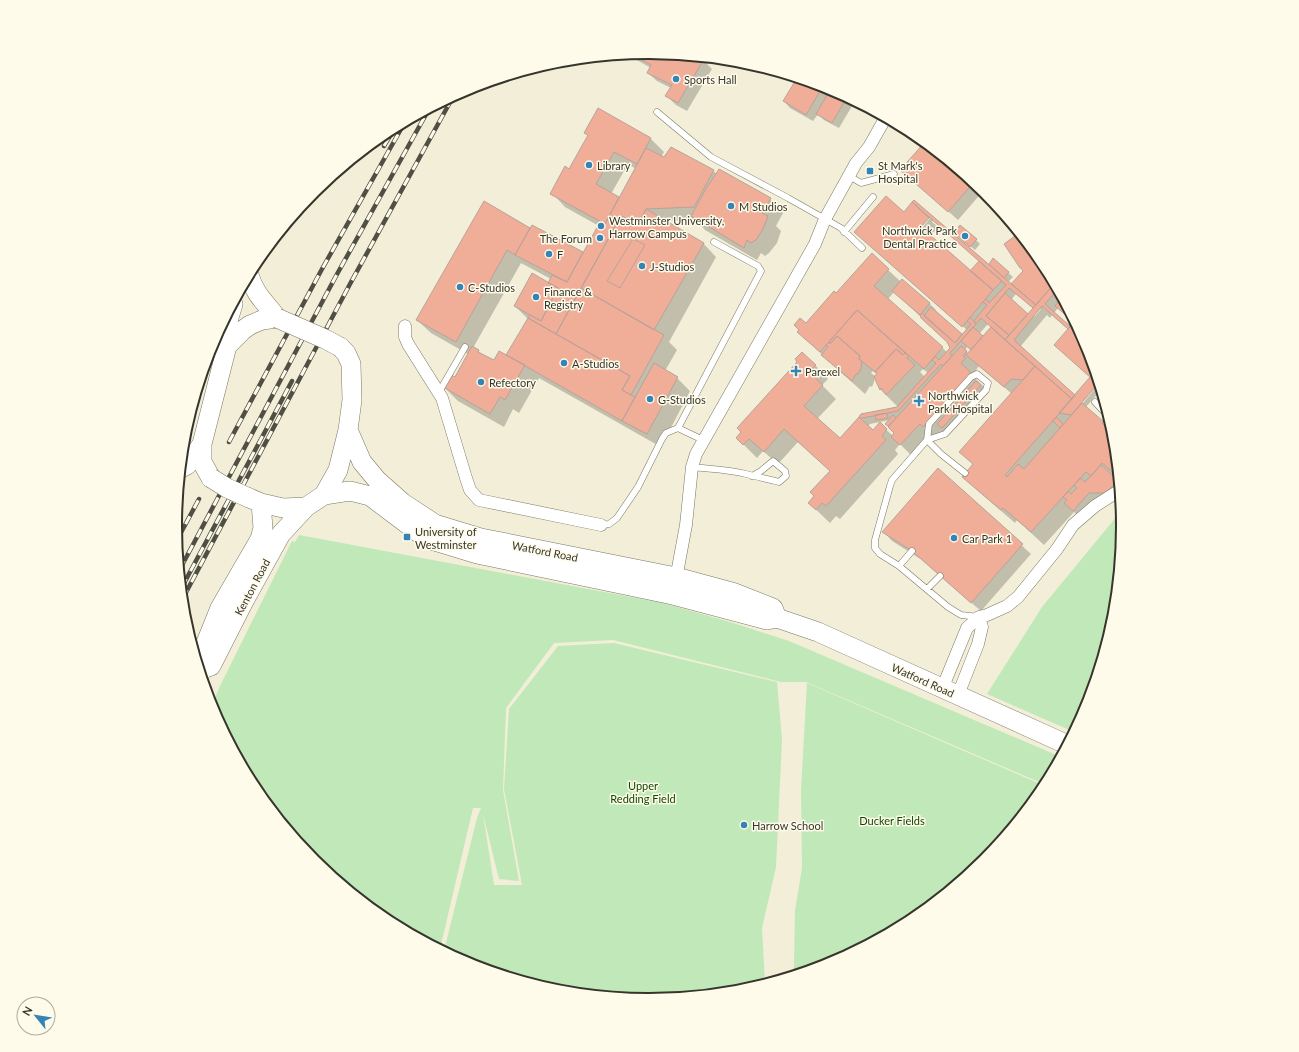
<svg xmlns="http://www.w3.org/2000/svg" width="1299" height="1052" font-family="Lato,sans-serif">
	<rect width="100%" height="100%" fill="#f2eed8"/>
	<path fill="#c1e8b8" d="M1122,510L1123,526L1114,619L1087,708L1074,732L987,694L1042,607Z
		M299,535L663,603L730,622L789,641L1061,757L1046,785L806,682H781L613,640L554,643L506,708L503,790L519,881L499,879L483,814L494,885H522L504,789L509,709L558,646L614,643L777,682L782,740L776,867L762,928L765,984L742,991L649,1000L557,991L468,964L444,951L477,818L481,808H473L440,949L386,920L314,861L255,789L211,707L220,686L292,541L295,542Z
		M807,683L1045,786L985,861L913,920L831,964L793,975L794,967L795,911L802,868L801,790Z"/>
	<path fill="#0003" fill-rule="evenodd" d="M650,52L697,57L703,60L712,69L687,111L676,105L667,96L671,88L657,81L648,73L651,68L633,58L630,54Z
		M798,78L831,88L855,101L839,128L824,120L818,114L813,121L790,108L784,101Z
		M598,109L651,139L664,152L661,157L713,171L717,174L770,199L783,213L776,226L781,231L777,243L769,253L765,256L761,253L757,260L705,230L696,220L666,221L703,243L716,257L669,342L677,350L665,371L677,378L690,391L661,447L539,378L519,413L513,409L504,427L458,401L444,387L455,378L468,354L431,333L417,320L485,202L530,229L532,226L584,254L599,226L565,207L552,193L569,170L589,136L585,132ZM628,164L636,169L620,199L611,194ZM521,263L551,279L549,284L515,306L528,319L507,356L494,362L473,348Z
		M925,142L984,190L958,220L902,170Z
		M914,201L997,272L998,271L994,260L1013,277L1008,282L1011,285L1024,271L1005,245L1020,234L1044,263L1088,345L1099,382L1081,402L1083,403L1099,384L1101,390L1086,407L1114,434L1119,478L1116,476L1114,478L1119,482L1120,491L1080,517L1074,512L1044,545L1017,520L1015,523L977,490L963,477L974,465L960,452L1012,394L979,366L976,370L978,372L974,377L984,387L983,388L984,390L937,439L934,436L914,458L900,444L895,450L898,454L840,519L836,516L830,523L809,503L830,471L798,442L778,464L763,451L757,458L737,438L815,365L828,379L822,385L836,399L817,419L840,440L863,420L860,416L897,408L898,407L880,389L877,374L873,371L871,373L875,376L874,382L872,387L870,386L865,394L836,368L812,345L806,324L836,295L872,255L901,282L902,281L930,304L936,310L935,312L962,336L967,330L865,241L904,213ZM928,217H931L919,232L917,230ZM933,220L980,261L971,272L930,236L938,227L932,222ZM894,292L949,343L951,348L947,352L888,299ZM1016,294L1034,309L1028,315L1011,300ZM1058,308L1074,323L1070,328L1054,313ZM1039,309H1041L1034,317L1033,315ZM1047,315L1050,318L1052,315L1069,330L1055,345L1091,378L1076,396L1020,347ZM988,324L992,327L983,337L979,334ZM968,346L972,350L969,354L965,350ZM923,369L928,373L925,377L920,372ZM890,420L886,424L895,433L893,436L880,424L873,431L868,426L870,424Z
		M959,237L976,240L980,244L975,250Z
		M938,469L1031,554L981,611L922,560L892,541L884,532Z"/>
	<path fill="#f0ae98" stroke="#b9a29a" d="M650,52L699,57L704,59L678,103L665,96L672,85L647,73L651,65L632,54Z
		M797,78L823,86L806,115L783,101Z
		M831,88L847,97L832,123L816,114Z
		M598,108L651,138L637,164L614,152L596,184L619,197L605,224L550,194L565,166L569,169L588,135L584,133Z
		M925,142L974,182L948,212L900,170Z
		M671,147L714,170L694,207L646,209L638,224L621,216L556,334L528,318L530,315L541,321L558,288L548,283L552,275L567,282L600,222L605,224L646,148L664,157Z
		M719,169L771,198L762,213L768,216L763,229L756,240L751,243L747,240L744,248L691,216L707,187Z
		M886,196L904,212L912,202L929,218L921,227L993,290L962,327L854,232Z
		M914,200L1036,305L1033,308L1009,288L986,316L1009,335L1005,340L981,318L976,324L974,321L987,305L983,302L986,299L989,303L1006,285L912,202Z
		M484,201L530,228L515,255L507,250L456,342L416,320Z
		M646,209L704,243L654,330L581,288L621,216L638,224Z
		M532,225L583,252L567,282L515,255Z
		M960,225L977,239L970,247L954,233Z
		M1019,233L1044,263L1055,283L1036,305L1011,284L1023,271L1021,268H1020L1004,244Z
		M633,239L645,245L620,288L607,281Z
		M872,253L889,269L874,286L943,347L924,369L857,310L820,352L797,332L799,330L794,325L800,318L806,323L834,291L836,293Z
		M993,258L1009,272L1004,278L989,264Z
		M979,261L1002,281L993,290L970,271Z
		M532,273L558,288L541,321L514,306Z
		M902,279L930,303L920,315L892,291Z
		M1055,283L1058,289L1045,304L1070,326L1068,329L1042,306L1014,340L1075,395L1072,399L1005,340Z
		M581,288L664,335L631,395L622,390L630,376L556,334Z
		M1005,293L1028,314L1009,335L986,316Z
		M1062,297L1088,345L1100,386L1054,345L1074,322L1055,306Z
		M931,307L962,334L955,343L924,316Z
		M857,310L905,353L903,355L896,349L875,372L859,359L860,356L837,336L830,344L829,342Z
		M922,313L955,343L971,324L967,321L970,317L976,324L950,353L952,356L943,366L941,364L898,411L863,418L862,419L859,417L861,414L897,407L936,363L932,360L935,356L939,360L950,348L947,342L921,318L920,315Z
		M528,318L630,376L622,390L635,397L622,421L506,355Z
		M973,327L983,336L971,350L961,341Z
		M991,327L1035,366L1023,380L1011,379L1004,387L966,355Z
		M837,336L860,356L859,359L862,361L861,368L858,374H856L852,381L821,355L828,347L826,345L829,342L830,344Z
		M472,346L479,350L478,352L494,360L499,351L525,365L505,400L500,397L490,414L443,387L451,375L455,377Z
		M961,346L967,351L963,356L966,358L961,363L971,373L923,427L920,424L900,445L891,437L894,433L888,427Z
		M896,349L903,355L905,353L909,356L907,358L915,365L886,395L881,388L880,390L874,377L877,373L875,372Z
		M802,352L816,365L809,372L823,385L804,406L840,438L859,417L873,430L880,422L887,429L882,436L886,440L826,506L822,503L816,510L808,503L814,496L810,492L830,471L784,429L764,452L749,439L743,445L736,438L741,432L737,428L797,362L795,359Z
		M654,363L678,377L647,434L622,421Z
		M1035,366L1072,399L1005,475L1007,477L1018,464L1024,469L1082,403L1104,422L1102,423L1114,434L1118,474H1115L1102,463L1091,476L1086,472L1031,532L1003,508L1001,510L962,477L973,464L959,452Z
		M1090,377L1098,384L1071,415L1059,413Z
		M976,381L981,385L942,428L937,424Z
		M887,413L888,418L876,420L875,415Z
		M893,415L896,418L888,426L885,424Z
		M1056,417L1063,424L1060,428L1053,421Z
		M1101,465L1118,480L1106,493H1089L1073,511L1064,503L1067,500L1063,497L1068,491L1071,494L1077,488L1074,485L1080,478L1085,482Z
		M938,468L1023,544L971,603L912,551L882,532Z"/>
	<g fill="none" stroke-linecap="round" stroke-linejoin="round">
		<g stroke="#7b7864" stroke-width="7">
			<path id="service" d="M657,112L711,157L788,198L841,228L862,248
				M849,176L861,183L894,174
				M844,232L873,197
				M439,392L465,347
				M1095,402L1109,417
				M678,428L761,271L758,266L714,242
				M692,467C710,469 728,469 746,474C757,477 768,479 779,482L786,476L785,471L773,461L761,471L752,476
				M965,473L941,454L927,440L929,424L971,377L977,374L988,383L986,390L945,434L927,440L892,480L890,486L875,540V548L880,554L899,566L948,607L961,615L979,617
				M601,525L609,524L617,518L638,487L662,439L666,433L678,428L703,440
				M899,566L912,551
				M927,589L940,576"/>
		</g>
		<g stroke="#7b7864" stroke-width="13">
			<path id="minor" d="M405,326V337L408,344L442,398L466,478L470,490L479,500L601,525
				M675,584L686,525L692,467L696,454L815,244L825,219L856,163L869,147L886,117
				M942,689L967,628L979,617L987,615L1007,606L1018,597L1057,549L1073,525L1095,506L1120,490
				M958,695L978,644L982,627L979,617"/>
		</g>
		<g stroke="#7b7864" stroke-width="20">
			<path id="primary" d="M227,346L226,328L233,304
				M348,430L362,462L377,480L403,503L435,524L481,538L676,577L735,593L773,608L777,618
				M181,468L187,465L202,444
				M211,478L202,462V444L227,346L243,330L250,325L262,320L277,318C265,302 255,295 249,275
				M324,495L350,491L370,496L419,533L431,540L477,554L673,595L767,620L777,618L818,632L1068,745
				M247,497L261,503L283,508L306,507L324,495L338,470L348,430L352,400L351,364L346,353L340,347
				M202,669L211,666L244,601L281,534L306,507
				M201,672L202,669L199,660L220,608L260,539L263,528L261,503"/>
		</g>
		<use href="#service" stroke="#fff" stroke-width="6"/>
		<use href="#minor" stroke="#fff" stroke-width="12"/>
		<use href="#primary" stroke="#fff" stroke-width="19"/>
		<g stroke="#504f44" stroke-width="4.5">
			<path id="rail" d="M384,146L395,127
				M229,442L322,269L405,122
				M177,540L199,499
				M180,569L336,276L429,109
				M182,587L292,381
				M183,598L350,284L454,95"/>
		</g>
		<use href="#rail" stroke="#fefbea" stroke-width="3" stroke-dasharray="9" stroke-linecap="butt"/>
		<g stroke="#7b7864" stroke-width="20" stroke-linecap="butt">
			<path id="primary-bridge" d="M277,318L325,339L340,347
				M211,478L227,488L247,497"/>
		</g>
		<use href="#primary-bridge" stroke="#fff" stroke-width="19"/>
	</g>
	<g fill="#3485b6" stroke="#fefbea" stroke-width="1.5">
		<circle cx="676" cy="79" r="4"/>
		<circle cx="589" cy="165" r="4"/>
		<rect x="866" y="167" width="8" height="8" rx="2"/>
		<circle cx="731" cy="206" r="4"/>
		<circle cx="601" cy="226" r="4"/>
		<circle cx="965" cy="236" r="4"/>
		<circle cx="600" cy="238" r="4"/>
		<circle cx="549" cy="254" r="4"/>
		<circle cx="642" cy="266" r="4"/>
		<circle cx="460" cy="287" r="4"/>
		<circle cx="536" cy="297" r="4"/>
		<circle cx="564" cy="363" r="4"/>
		<path d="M794 365h4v4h4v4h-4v4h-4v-4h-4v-4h4z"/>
		<circle cx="481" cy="382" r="4"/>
		<circle cx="650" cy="399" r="4"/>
		<path d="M917 395h4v4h4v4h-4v4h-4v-4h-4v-4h4z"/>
		<rect x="403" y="533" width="8" height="8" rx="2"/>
		<circle cx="954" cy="538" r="4"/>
		<circle cx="744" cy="825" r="4"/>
	</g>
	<g text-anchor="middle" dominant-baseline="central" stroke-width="3" stroke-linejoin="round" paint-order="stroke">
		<g font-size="11" fill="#36352c" stroke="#fefbea" text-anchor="start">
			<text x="684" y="79">Sports Hall</text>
			<text x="597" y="165">Library</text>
			<text x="878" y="165">St Mark's<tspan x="878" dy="13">Hospital</tspan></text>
			<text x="739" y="206">M Studios</text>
			<text x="609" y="220">Westminster University,<tspan x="609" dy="13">Harrow Campus</tspan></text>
			<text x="957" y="230" text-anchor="end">Northwick Park<tspan x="957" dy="13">Dental Practice</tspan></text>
			<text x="592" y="238" text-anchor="end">The Forum</text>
			<text x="557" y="254">F</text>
			<text x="650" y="266">J-Studios</text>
			<text x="468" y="287">C-Studios</text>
			<text x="544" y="291">Finance &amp;<tspan x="544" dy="13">Registry</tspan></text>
			<text x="572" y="363">A-Studios</text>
			<text x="805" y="371">Parexel</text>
			<text x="489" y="382">Refectory</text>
			<text x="928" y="395">Northwick<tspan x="928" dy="13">Park Hospital</tspan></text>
			<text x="658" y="399">G-Studios</text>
			<text x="415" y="531">University of<tspan x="415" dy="13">Westminster</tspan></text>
			<text x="962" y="538">Car Park 1</text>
			<text x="752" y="825">Harrow School</text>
		</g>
		<g font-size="11" fill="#36352c" stroke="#fefbea">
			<text transform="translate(545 551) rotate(11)">Watford Road</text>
			<text transform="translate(252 587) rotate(-62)">Kenton Road</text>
			<text transform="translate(923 680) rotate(24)">Watford Road</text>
		</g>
		<g font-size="11" fill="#104700" stroke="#fefbea">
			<text x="643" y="785">Upper<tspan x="643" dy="13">Redding Field</tspan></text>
			<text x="892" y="820">Ducker Fields</text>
		</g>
	</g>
	<path d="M0 0H1299V1052H0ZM182 526a467 467 0 1 1 934 0a467 467 0 1 1-934 0Z" fill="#fefbea" fill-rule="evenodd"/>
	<path fill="none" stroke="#36352c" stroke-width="2" d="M182 526a467 467 0 1 1 934 0a467 467 0 1 1-934 0Z"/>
	<g transform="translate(36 1016) rotate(300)"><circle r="19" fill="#fefbea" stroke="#aeac9e"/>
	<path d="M0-3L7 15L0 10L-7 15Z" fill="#3485b6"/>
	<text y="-6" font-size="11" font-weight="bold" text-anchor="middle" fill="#36352c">N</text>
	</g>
</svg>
